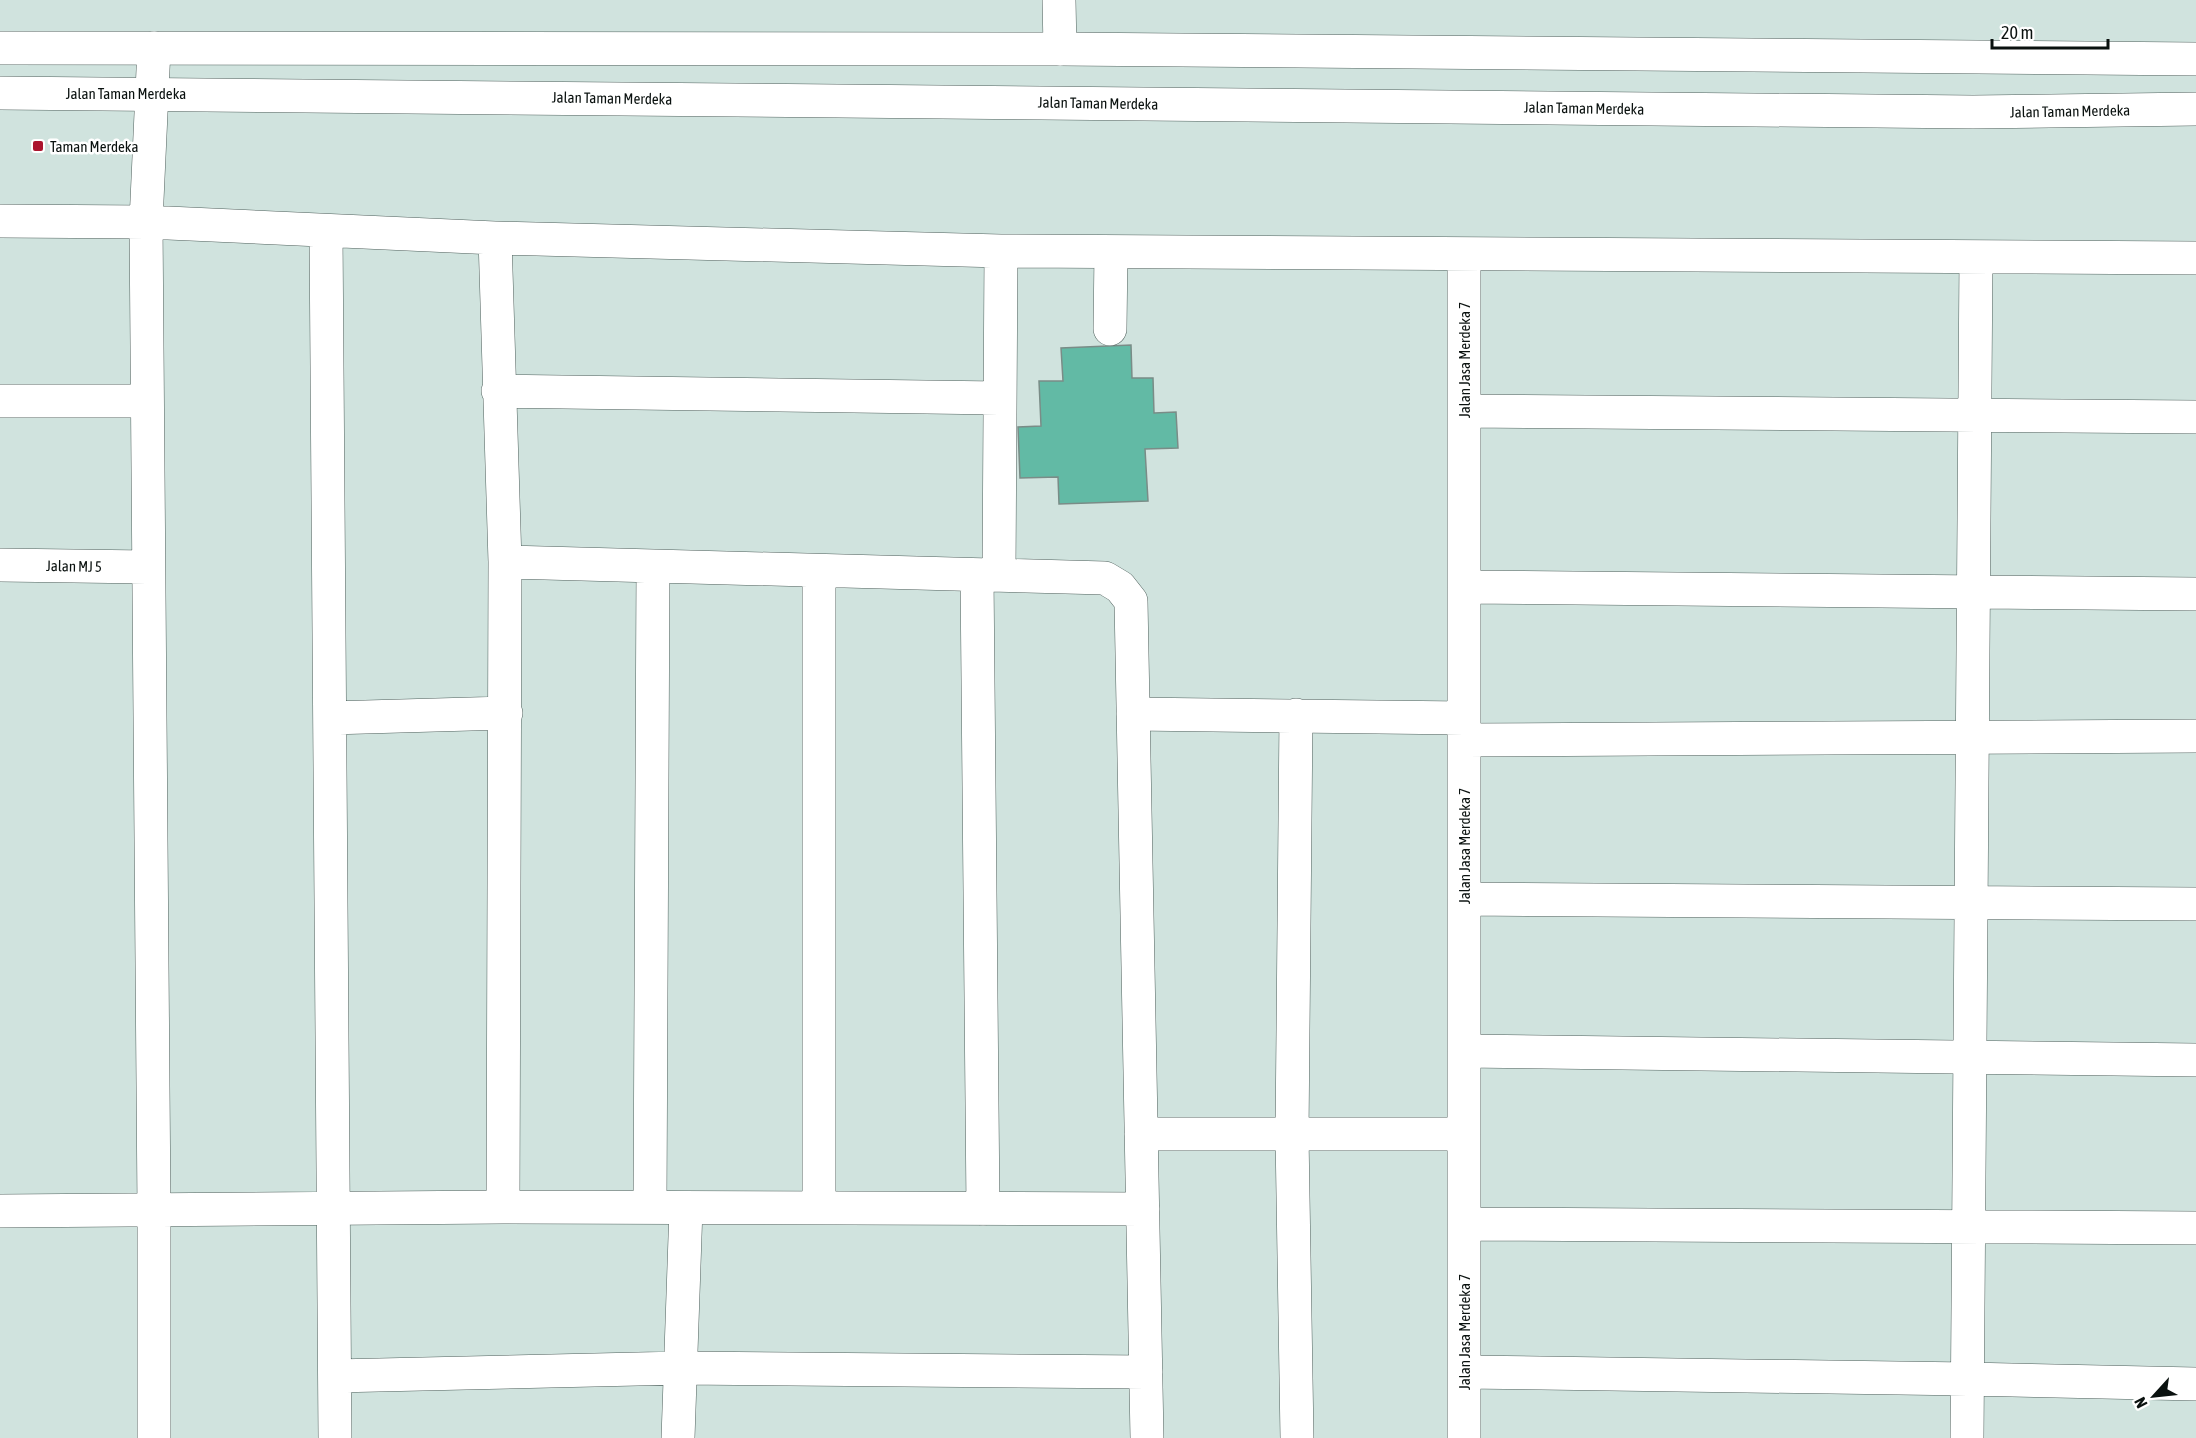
<svg xmlns="http://www.w3.org/2000/svg" width="2196" height="1438" font-family="'Asap Condensed',sans-serif">
	<rect width="100%" height="100%" fill="#d0e3de"/>
	<path fill="#62baa5" stroke="#7a8c87" stroke-width="1.5" d="M1131,345L1132,378H1153L1154,413L1176,412L1178,448L1145,449L1148,501L1059,504L1058,477L1020,478L1018,427L1041,426L1039,381H1063L1061,348Z"/>
	<g fill="none" stroke-linecap="round" stroke-linejoin="round">
		<g stroke="#50615d" stroke-width="34">
			<path id="minor" d="M1059,0L1060,49
				M0,221L146,222L495,238L1001,251L2196,258
				M326,232L335,1438
				M495,238L505,562L503,1207
				M1110,329L1111,252
				M498,391L999,398
				M0,401H147
				M1464,411L2196,417
				M505,562L1105,578L1120,587L1131,601L1147,1438
				M0,565L147,567
				M977,575L983,1209
				M999,575L1001,251
				M1464,587L2196,594
				M1133,714L1464,718
				M1296,715L1292,1135L1297,1438
				M330,718L506,713
				M1464,740L2196,736
				M1464,899L2196,904
				M1464,1051L2196,1060
				M1141,1134H1464
				M650,1207L653,566
				M819,1208V571
				M0,1211L503,1207L1143,1209
				M1464,1224L2196,1228
				M1464,1372L1968,1379L2196,1384
				M335,1376L681,1368L1146,1372
				M154,1438V1209L146,222L154,48
				M678,1438L686,1208
				M1464,1438V254
				M1967,1438L1976,257"/>
		</g>
		<g stroke="#50615d" stroke-width="34">
			<path id="major" d="M0,48L1060,49L2196,59
				M0,93L1973,112L2196,109"/>
		</g>
		<use href="#minor" stroke="#fff" stroke-width="33"/>
		<use href="#major" stroke="#fff" stroke-width="33"/>
	</g>
	<rect fill="#ab152e" stroke="#fff" stroke-width="2" x="32" y="140" width="12" height="12" rx="3"/>
	<g text-anchor="middle" dominant-baseline="central" stroke-width="5" stroke-linejoin="round" paint-order="stroke">
		<g font-size="15" fill="#0a110f" stroke="#fff">
			<text x="126" y="93">Jalan Taman Merdeka</text>
			<text transform="translate(612 98) rotate(1)">Jalan Taman Merdeka</text>
			<text transform="translate(1098 103) rotate(1)">Jalan Taman Merdeka</text>
			<text transform="translate(1584 108) rotate(1)">Jalan Taman Merdeka</text>
			<text transform="translate(2070 111) rotate(-1)">Jalan Taman Merdeka</text>
			<text transform="translate(1464 360) rotate(-90)">Jalan Jasa Merdeka 7</text>
			<text transform="translate(74 566) rotate(1)">Jalan MJ 5</text>
			<text transform="translate(1464 846) rotate(-90)">Jalan Jasa Merdeka 7</text>
			<text transform="translate(1464 1332) rotate(-90)">Jalan Jasa Merdeka 7</text>
		</g>
		<g font-size="15" fill="#0a110f" stroke="#fff" text-anchor="start">
			<text x="50" y="146">Taman Merdeka</text>
		</g>
	</g>
	<g transform="translate(2154 1396) rotate(243)" stroke="#ffffff" stroke-width="4.5" paint-order="stroke">
	<path d="M0-4.5L10 22L0 15L-10 22Z" fill="#0a110f"/>
	<text y="-9" font-size="16" font-weight="bold" text-anchor="middle" fill="#0a110f">N</text>
	</g>
	<path d="M1992 39v9h116v-9" fill="none" stroke="#0a110f" stroke-width="3"/>
	<text x="2001" y="39" font-size="18" fill="#0a110f" stroke="#ffffff" stroke-width="4.5" paint-order="stroke">20 m</text>
</svg>
